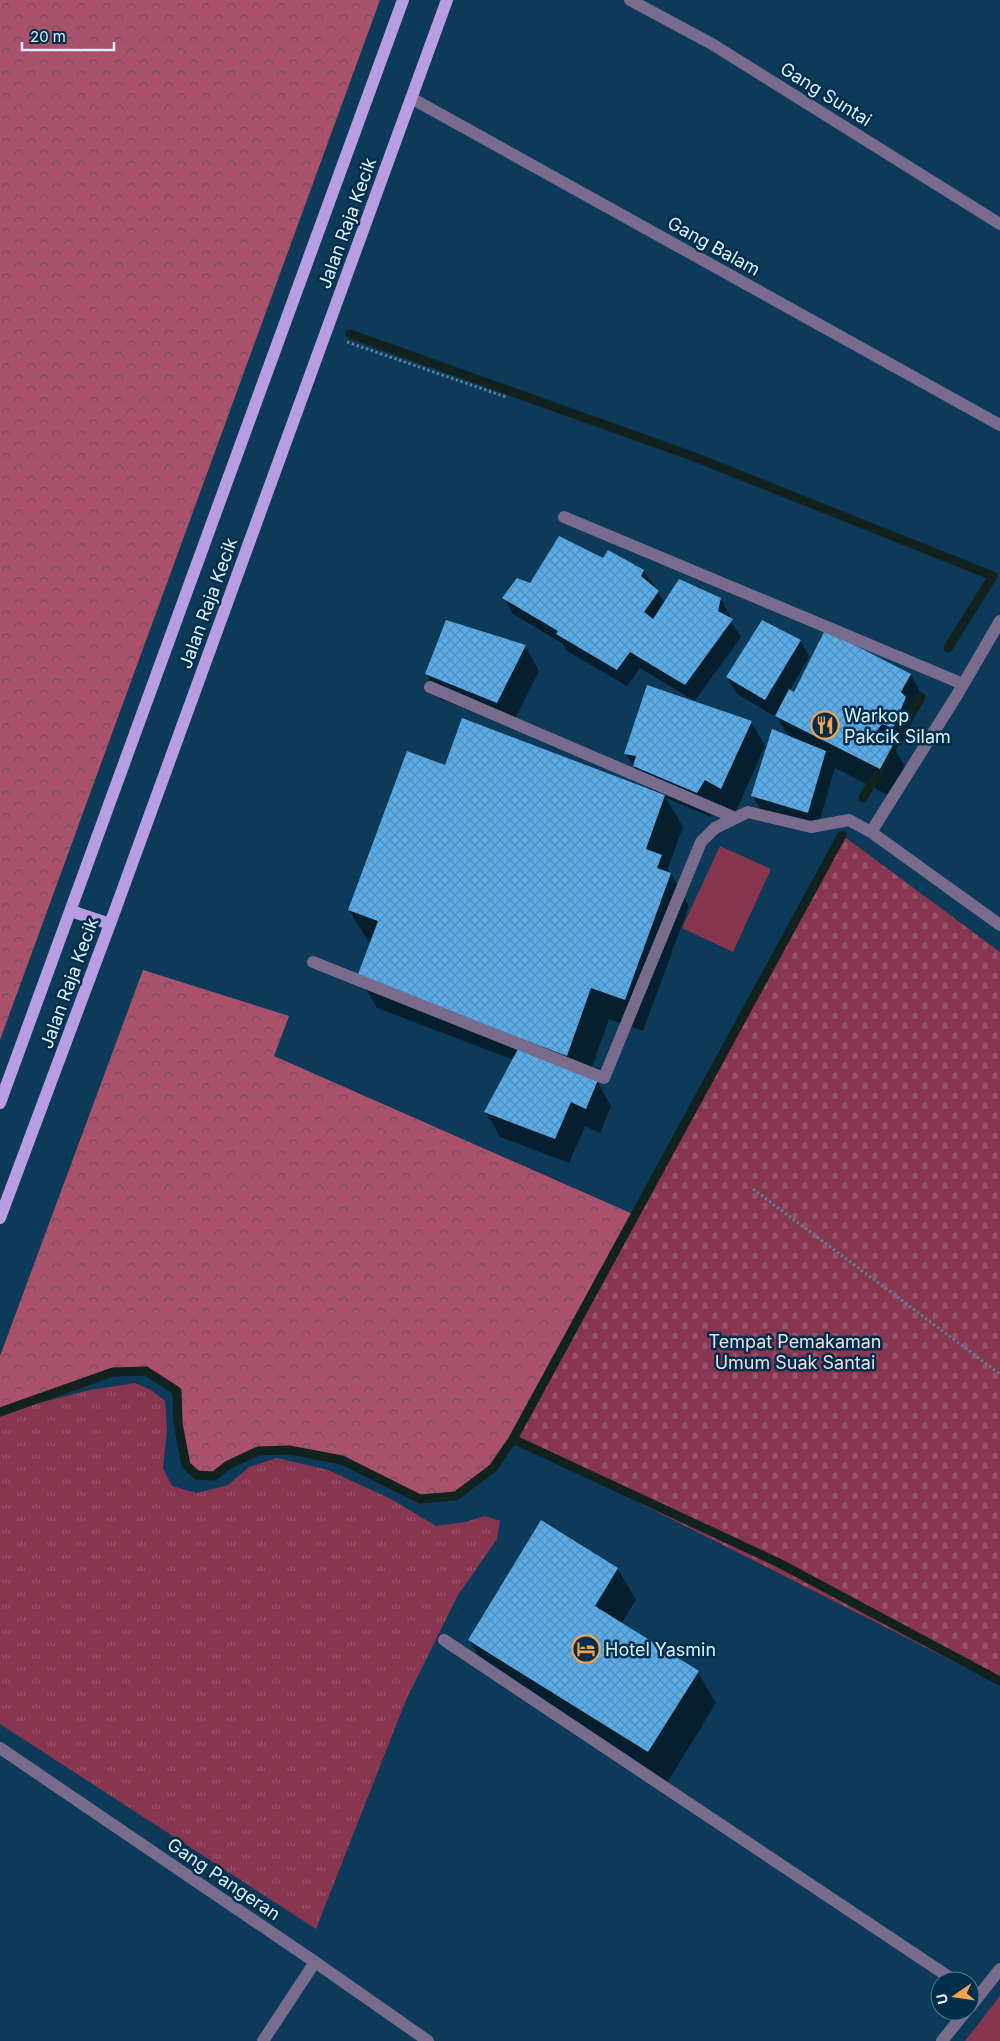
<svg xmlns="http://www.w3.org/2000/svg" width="1000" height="2041" font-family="Inter,sans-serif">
	<defs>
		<pattern id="grass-tufts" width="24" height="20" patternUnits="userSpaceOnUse" patternTransform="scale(1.25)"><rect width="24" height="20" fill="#883550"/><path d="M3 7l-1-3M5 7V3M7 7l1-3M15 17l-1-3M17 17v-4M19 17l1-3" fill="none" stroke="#98536a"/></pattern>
		<pattern id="forest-crowns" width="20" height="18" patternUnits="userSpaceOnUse" patternTransform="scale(1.25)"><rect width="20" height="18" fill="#aa516c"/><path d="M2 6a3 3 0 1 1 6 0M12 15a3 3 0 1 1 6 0" fill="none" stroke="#764c5c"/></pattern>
		<pattern id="cemetery-stones" width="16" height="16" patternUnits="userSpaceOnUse" patternTransform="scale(1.25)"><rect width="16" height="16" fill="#883550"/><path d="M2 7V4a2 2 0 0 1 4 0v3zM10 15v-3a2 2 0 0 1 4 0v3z" fill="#98536a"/></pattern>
		<pattern id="building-cross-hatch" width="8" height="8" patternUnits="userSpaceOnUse" patternTransform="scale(1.25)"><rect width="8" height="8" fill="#5aace9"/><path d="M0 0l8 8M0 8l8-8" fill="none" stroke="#538eba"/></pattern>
	</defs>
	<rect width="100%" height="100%" fill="#0c3a58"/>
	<path fill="url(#grass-tufts)" d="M135,1383L151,1390L165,1401L167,1430L163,1468L172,1486L197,1493L228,1485L249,1467L277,1458L328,1470L391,1499L436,1526L465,1522L485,1516L500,1521L497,1539L458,1595L406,1700L316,1929L0,1724V1413L90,1390Z"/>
	<path fill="url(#forest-crowns)" d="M0,0H380L0,1040Z
		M143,970L289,1016L274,1056L635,1215L513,1439L493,1468L456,1496L427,1499L342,1460L289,1450L258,1451L228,1465L214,1476L197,1475L186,1465L178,1423L177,1391L146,1371L113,1372L0,1412V1356Z"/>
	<path fill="url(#cemetery-stones)" d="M842,835L1000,952V1685L513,1439Z"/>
	<path fill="#883550" d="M720,846L771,869L733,952L682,928Z
		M1000,1996V2041H965Z"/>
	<path fill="#0007" d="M603,560L644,571L665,603L720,598L730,615L729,619L741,637L694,702L751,722L765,746L735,813L719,804L711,817L666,798L683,827L668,868L689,906L643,1031L609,1019L588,1078L597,1081L611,1106L600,1133L585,1126L569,1163L500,1137L486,1112L514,1060L377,1008L359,977L371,943L368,941L349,910L446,767L649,790L625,753L693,700L640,668L627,686L567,651L562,643L513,614L504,598L530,585Z
		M826,631L911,675L920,692L911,708L915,714L902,744L892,740L889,744L893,746L911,777L898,800L835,768L817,829L762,812L752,796L789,737L775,714L774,716L737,694L727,677L800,640L809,657L790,690L794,693Z
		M525,646L539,671L511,727L440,699L426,674Z
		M541,1522L618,1569L636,1600L621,1624L698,1672L716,1703L667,1783L487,1671L469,1640Z"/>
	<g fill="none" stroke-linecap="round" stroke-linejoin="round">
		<path stroke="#11221f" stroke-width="9" d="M350,334L692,456L993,576L948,648
			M863,798L921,697
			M0,1412L113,1372L146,1371L177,1391L178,1423L186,1465L197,1475L214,1476L228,1465L258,1451L289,1450L342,1460L420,1499L456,1496L493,1468L513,1439L777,1562L1000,1681
			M513,1439L842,835"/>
	</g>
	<path fill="url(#building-cross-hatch)" d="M559,536L603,558L608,550L644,570L641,576L659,591L644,612L653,619L679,579L721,598L718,611L733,619L685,685L630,652L617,670L556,634L558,631L502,598L517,578L530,583Z
		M446,620L526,645L497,703L425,674Z
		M762,620L801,640L765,700L726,677Z
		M825,630L911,674L901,692L906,697L893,728L882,724L874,734L893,745L880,769L775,716L789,689L794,692Z
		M647,685L752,721L721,789L705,780L697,793L633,766L636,756L624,754Z
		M462,718L665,795L646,849L662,855L657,868L671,873L625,1000L591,988L567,1056L357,977L378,921L348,910L407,751L445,765Z
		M772,729L826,751L808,813L751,796Z
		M518,1049L598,1080L586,1109L571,1102L555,1139L484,1112Z
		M541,1520L618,1568L595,1606L699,1671L648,1752L468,1640Z"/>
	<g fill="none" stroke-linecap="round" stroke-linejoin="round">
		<path stroke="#5b7e96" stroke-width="3" stroke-dasharray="2.5 2.5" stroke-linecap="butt" d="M347,342L506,397
			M753,1189L1000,1374"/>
		<path stroke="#786b8c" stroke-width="12" d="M630,0L712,44L1000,224
			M411,98L1000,425
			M564,517L963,684
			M430,687L733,817
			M871,832L957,695L1000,621
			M313,962L604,1078L701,842L715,828L748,812L811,827L849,820L871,832L1000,925
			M444,1640L955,1981
			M0,1748L315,1962L428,2041
			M970,2007L1000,1969
			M263,2041L315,1962
			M942,2041L966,2011"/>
		<path stroke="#b99de2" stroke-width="12" d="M71,911L110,924
			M0,1103L403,0
			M0,1218L110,924L447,0"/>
	</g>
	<defs>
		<g id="restaurant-ring" transform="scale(1.4375)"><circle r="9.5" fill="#002f4c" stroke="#f8a14a" stroke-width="1.5"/><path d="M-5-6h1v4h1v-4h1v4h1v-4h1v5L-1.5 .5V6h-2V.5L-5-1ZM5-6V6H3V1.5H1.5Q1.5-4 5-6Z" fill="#f8a14a"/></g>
		<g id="hotel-ring" transform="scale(1.4375)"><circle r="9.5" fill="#002f4c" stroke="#f8a14a" stroke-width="1.5"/><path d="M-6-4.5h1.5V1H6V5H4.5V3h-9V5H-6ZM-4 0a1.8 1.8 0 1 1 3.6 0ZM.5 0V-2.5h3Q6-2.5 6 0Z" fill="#f8a14a"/></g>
	</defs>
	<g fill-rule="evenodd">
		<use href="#restaurant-ring" x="825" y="725"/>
		<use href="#hotel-ring" x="586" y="1649"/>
	</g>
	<g text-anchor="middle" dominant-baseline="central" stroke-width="5" stroke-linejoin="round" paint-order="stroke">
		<g font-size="18" fill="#dff0fe" stroke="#002f4c">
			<text transform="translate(826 94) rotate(32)">Gang Suntai</text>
			<text transform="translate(347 223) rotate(-70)">Jalan Raja Kecik</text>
			<text transform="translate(714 246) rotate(29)">Gang Balam</text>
			<text transform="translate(208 603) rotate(-70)">Jalan Raja Kecik</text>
			<text transform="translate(69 983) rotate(-70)">Jalan Raja Kecik</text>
			<text transform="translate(224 1879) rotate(34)">Gang Pangeran</text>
		</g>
		<g font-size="18" fill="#dff0fe" stroke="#002f4c" text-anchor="start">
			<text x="844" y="715">Warkop<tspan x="844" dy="21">Pakcik Silam</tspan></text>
			<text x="605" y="1649">Hotel Yasmin</text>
		</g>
		<g font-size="18" fill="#f6dce2" stroke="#002f4c">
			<text x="795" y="1341">Tempat Pemakaman<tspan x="795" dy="21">Umum Suak Santai</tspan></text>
		</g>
	</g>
	<g transform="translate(955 1996) rotate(257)"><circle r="24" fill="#002f4c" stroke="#597c93"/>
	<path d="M0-4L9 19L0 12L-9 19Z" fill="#f8a14a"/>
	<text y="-8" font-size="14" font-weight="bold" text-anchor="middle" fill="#dff0fe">U</text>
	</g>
	<path d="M22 42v8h92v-8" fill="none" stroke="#dff0fe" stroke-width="2.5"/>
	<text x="30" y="42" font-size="15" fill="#dff0fe" stroke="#002f4c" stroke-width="4" paint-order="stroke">20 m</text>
</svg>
